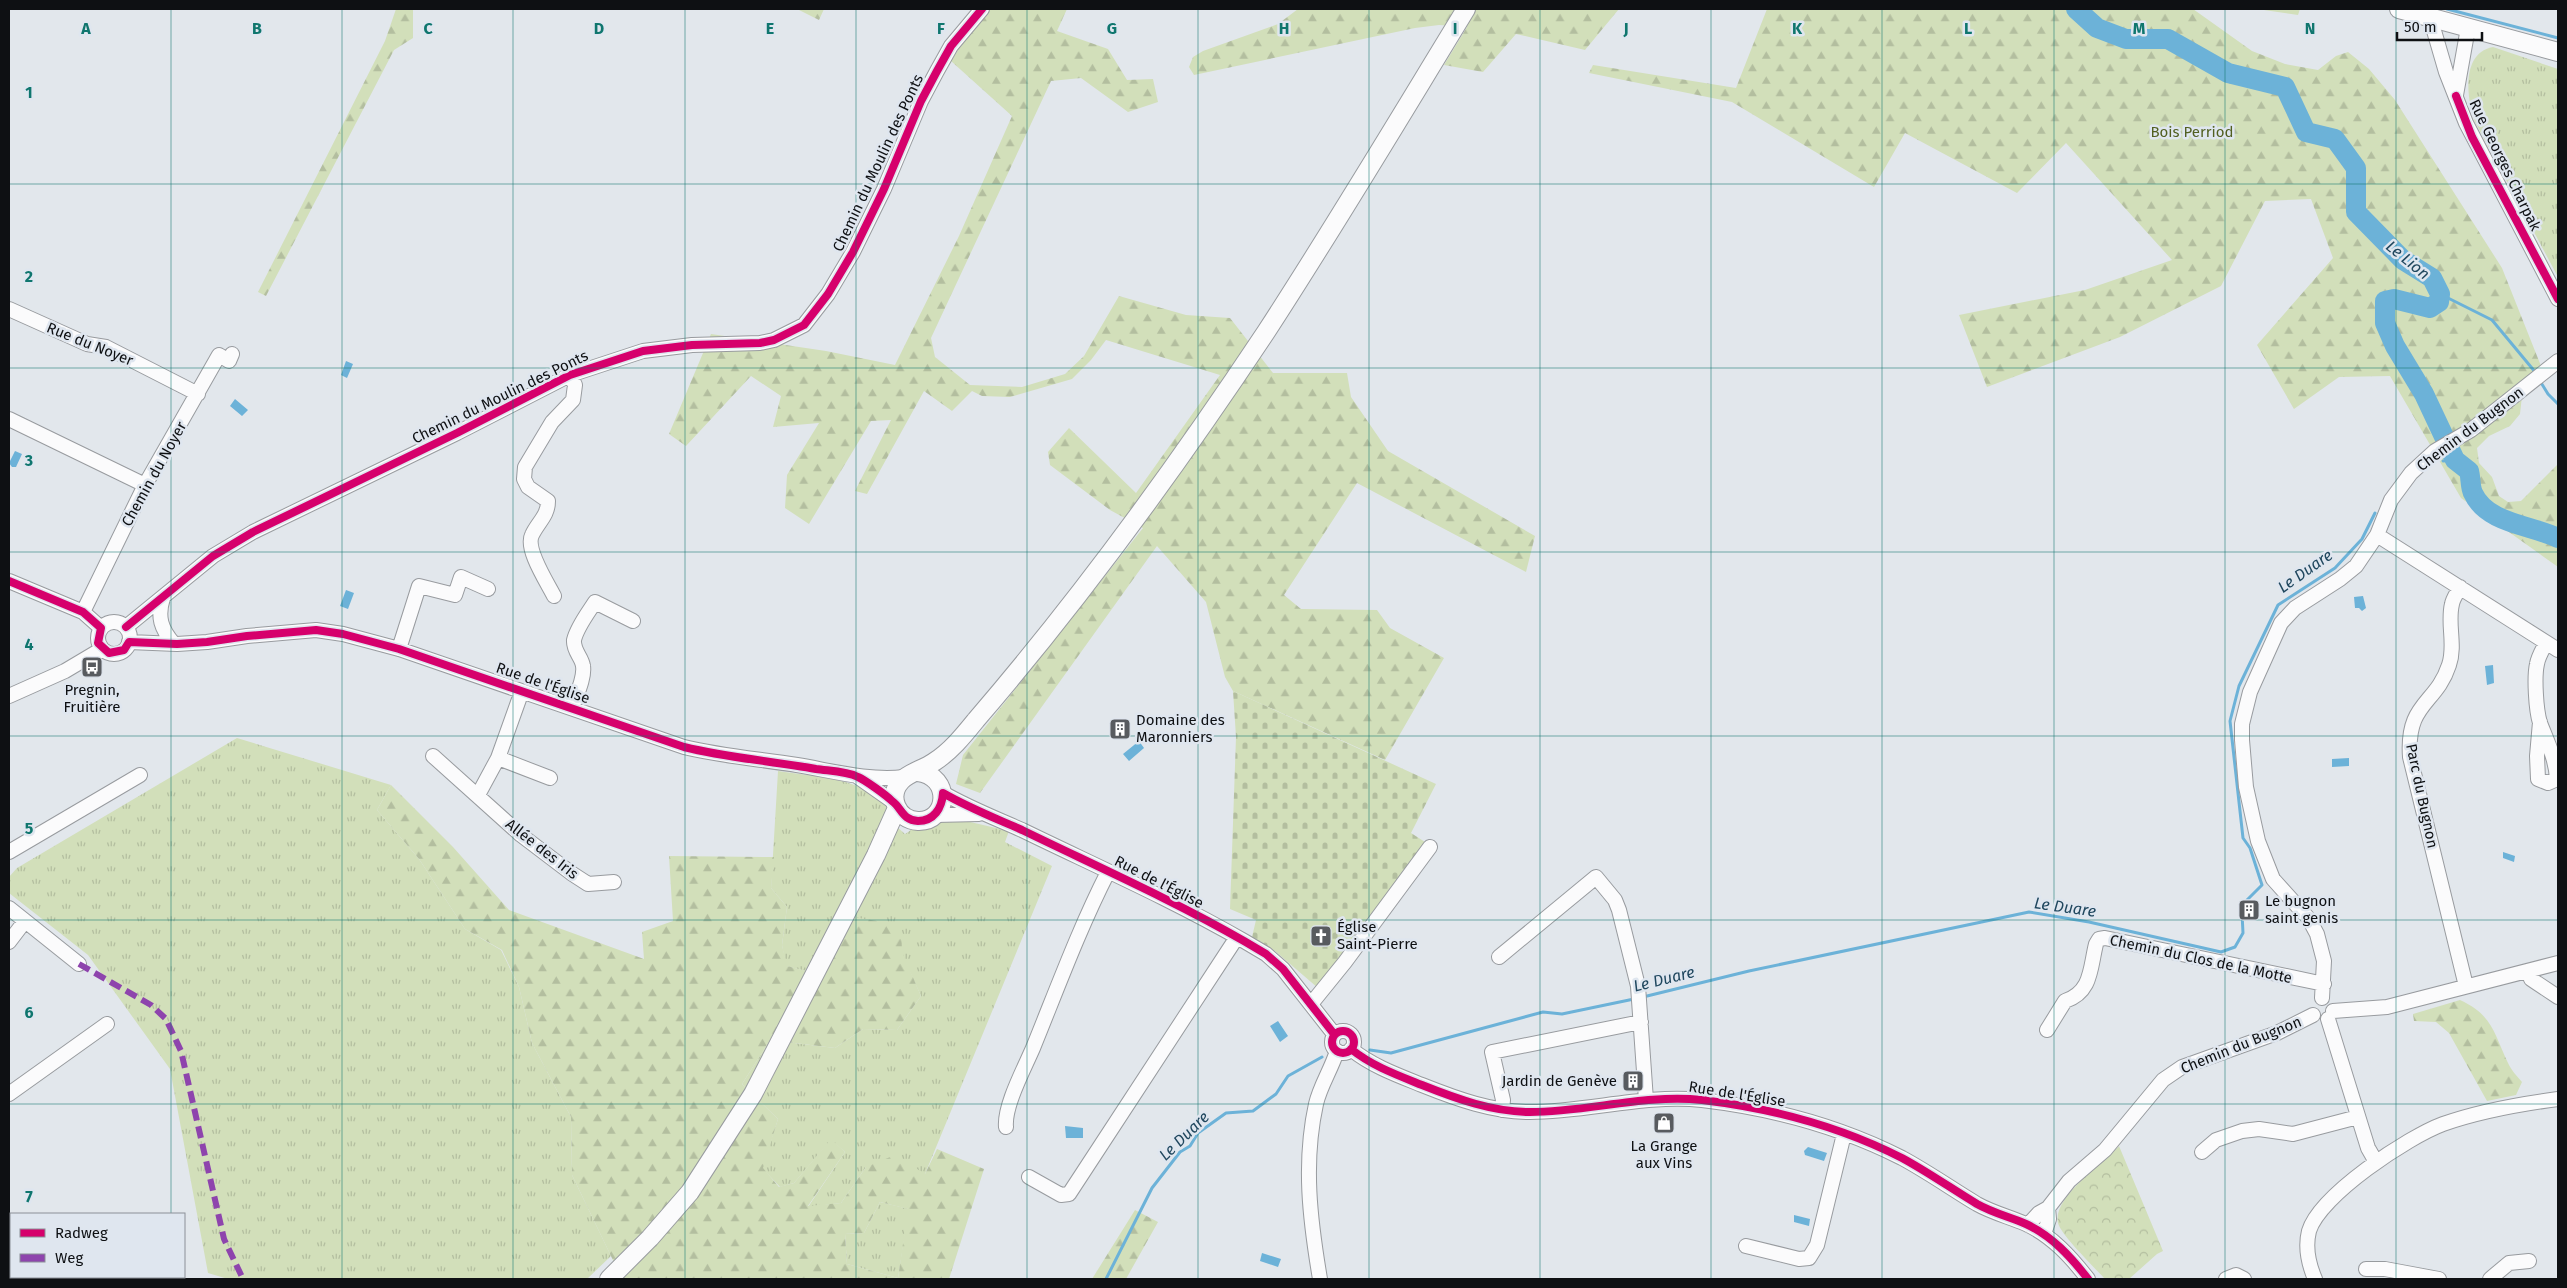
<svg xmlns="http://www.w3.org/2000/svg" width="2567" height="1288" font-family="'Fira Sans',sans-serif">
	<defs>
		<pattern id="grass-tufts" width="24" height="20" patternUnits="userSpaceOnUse" patternTransform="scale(1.25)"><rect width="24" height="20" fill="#d2dfba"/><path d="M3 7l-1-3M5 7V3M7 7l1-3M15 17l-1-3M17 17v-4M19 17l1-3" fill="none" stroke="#b3be9f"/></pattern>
		<pattern id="forest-firs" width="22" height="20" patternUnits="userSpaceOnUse" patternTransform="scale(1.25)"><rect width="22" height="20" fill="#d2dfba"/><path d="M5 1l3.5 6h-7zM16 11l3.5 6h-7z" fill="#b3be9f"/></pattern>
		<pattern id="cemetery-stones" width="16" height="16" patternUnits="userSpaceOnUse" patternTransform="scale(1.25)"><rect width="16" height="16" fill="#d2dfba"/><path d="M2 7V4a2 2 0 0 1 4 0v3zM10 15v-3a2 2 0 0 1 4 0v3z" fill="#b3be9f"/></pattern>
		<pattern id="park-crowns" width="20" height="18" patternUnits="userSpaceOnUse" patternTransform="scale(1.25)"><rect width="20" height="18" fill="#d2dfba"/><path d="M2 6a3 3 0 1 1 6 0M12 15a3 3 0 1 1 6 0" fill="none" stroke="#b3be9f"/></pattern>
	</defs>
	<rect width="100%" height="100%" fill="#e2e7ec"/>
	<path fill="url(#grass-tufts)" d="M2257,9H2300L2298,15Z
		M2493,47L2558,69V277L2475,122C2467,101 2460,53 2493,47Z
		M237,738L391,785L377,810L419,859L465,929L501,950L519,987L532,1043L571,1117L572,1175L611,1256L587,1279H228L208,1273L170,1069L88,955L9,893V877L17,868Z
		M778,771C814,777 867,777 889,810L888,819L905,834L914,828L929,827L953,818L1009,831L1005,842L1052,866L925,1174L866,1167L841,1203L808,1207L845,1152L831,1140L794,1183L780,1187L762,1168L778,1119L742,1084L770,1040L835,1048L863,1029L897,1030L921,996L901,952V925L822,975L786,966L782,945L787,907L771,888Z
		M880,1202L909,1209L898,1278L847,1264L845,1234L864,1233Z"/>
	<path fill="url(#forest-firs)" fill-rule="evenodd" d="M396,9H413V38L394,50L266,296L258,292L385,41Z
		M797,9H824L819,20Z
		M977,9H1067L1057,31L1108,49L1127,80L1153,79L1158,102L1128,112L1081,78L1051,81L931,338L935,357L970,385L1022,387L1065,374L1084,356L1119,296L1186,315L1230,318L1273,373H1347L1351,397L1388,451L1535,536L1526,572L1357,483L1284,595L1301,609L1377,610L1390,628L1444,658L1385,760L1233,691L1225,677L1206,602L1157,546L980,793L956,784L963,755L1143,528L1110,510L1050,465L1048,452L1069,428L1136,493L1220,375L1106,340L1091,360L1072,379L1010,397L982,396L972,391L952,411L924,391L867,494L855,491L891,420L871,421L809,524L785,508L787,475L819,423L773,427L781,396L751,376L686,446L669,434L711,334L826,351L895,365L959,236L1012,116L951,61L976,22Z
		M1298,9H1619L1585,50L1516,34L1483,72L1444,65L1467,27L1439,25L1415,28L1194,75L1189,67L1193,57L1203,51L1278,24Z
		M1767,9H2193L2252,51L2285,64L2318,70L2336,56L2348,52L2369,69L2395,100L2502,268L2541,366L2522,396L2520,414L2510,426L2489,436L2477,448L2479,463L2492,477L2499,496L2508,502L2521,501L2557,465L2558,454V567L2461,498L2390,376L2339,377L2294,409L2257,345L2333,258L2311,199L2265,201L2221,286L2120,337L1987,387L1959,315L2085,290L2172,260L2066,143L2017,193L1905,133L1874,187L1732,102L1589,73L1593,65L1736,88Z
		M391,785L453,847L509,910L644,959L642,932L673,921L669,856L774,857L771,888L787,907L782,945L787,966L822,975L853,917L901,925L902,952L921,996L897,1030L863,1029L835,1048L770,1040L742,1084L778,1119L763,1168L779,1187L794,1183L831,1139L845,1152L808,1206L841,1203L866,1167L895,1155L925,1174L937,1149L984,1169L949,1279H622L572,1175L571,1117L532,1043L519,987L502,950L465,929L419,859L377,810ZM880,1202L908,1209L898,1278L847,1264L845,1234L864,1233Z
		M2460,1000C2493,1015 2494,1034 2508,1063C2511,1070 2517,1076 2522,1082L2516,1095L2487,1101L2449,1033L2436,1022L2414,1021L2413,1014Z
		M1135,1210L1158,1222L1126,1279H1092Z"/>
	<path fill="url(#cemetery-stones)" d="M1233,691L1436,784L1411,833L1425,842L1350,949L1318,988L1275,951L1252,937L1256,920L1230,909L1236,737Z"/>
	<path fill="url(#park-crowns)" d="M2119,1146L2163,1251L2157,1254L2129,1279H2105C2095,1268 2061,1235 2058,1223C2052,1198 2103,1163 2119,1146Z"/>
	<path fill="#6cb2d8" d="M346,361L353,364L347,378L341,375Z
		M235,399L248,410L242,416L230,406Z
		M15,451L22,454L16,467H12L9,463Z
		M346,590L354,593L348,609L340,606Z
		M2363,596L2366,608L2362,611L2359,608H2355L2354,597Z
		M2493,665L2494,683L2487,685L2485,666Z
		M1139,741L1144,748L1129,761L1123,754Z
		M2349,758V766L2332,767V759Z
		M2503,852L2515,856L2514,862L2503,858Z
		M1278,1021L1288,1036L1280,1042L1270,1026Z
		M1065,1126L1083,1128V1138H1066Z
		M1808,1147L1827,1153L1824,1161L1805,1155L1804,1151Z
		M1794,1215L1810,1219L1809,1226L1794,1222Z
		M1262,1253L1281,1259L1278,1267L1260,1261Z"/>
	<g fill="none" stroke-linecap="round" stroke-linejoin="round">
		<path stroke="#6cb2d8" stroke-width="3" d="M2447,9L2558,38
			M2440,294L2492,320L2536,373
			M2540,381L2548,394L2558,404
			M2443,461L2455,460
			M1643,997L1749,971L2029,912L2089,922L2221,952L2235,947L2243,933L2242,913L2247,900L2262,885L2250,848L2243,838L2230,721L2239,686L2278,605L2335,568L2362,539L2375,513
			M1370,1050L1391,1053L1543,1012L1562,1014L1634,999
			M1106,1279L1152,1188L1180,1152L1190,1146L1198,1133L1226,1113L1253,1111L1276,1094L1288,1076L1322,1057"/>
		<path stroke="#6cb2d8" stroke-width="20" d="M2076,9L2097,28L2126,39H2168L2228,73L2285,87L2306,132L2335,139L2356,168V212L2403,260L2432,278L2440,294L2439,302L2430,308L2394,299L2385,301V323L2395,346L2424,394L2455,460L2469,471C2471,478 2470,487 2473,493C2487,524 2532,525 2558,538"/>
		<g stroke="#989b9f" stroke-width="16">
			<path id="minor" d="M2430,17L2446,72L2466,123L2558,299
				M2456,95L2468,28
				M9,309L87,344L106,347L198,394
				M9,419L145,485
				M2377,535L2558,650
				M9,581L83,612L101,628
				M2460,587C2458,592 2453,598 2452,604C2447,624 2456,645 2449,665C2436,705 2406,702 2410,757L2466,986
				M554,596C547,582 525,549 532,535C538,522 548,516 548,501L528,487L524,479L525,467L552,422L573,400L575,385L570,375
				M163,598C157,617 161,629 174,644
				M83,612L145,485L219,355L229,361L232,354
				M98 638a16 16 0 1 1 32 0a16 16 0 1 1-32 0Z
				M126,627L213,556L253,532L457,433L570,375L643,351L692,345L760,343L774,340L804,325L828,294L853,252L884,189L921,101L937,71L951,46L982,9
				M129,642L177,644L207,642L247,636L316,630L343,634L399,649L684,747C721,756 759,759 797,765C833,771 868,781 904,777
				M399,649L419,586L455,595L461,577L488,589
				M9,696L65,671L102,649
				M572,708C576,696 585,678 583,666C582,657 573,651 574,640C577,627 588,613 595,602L633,621
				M2540,722L2537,756L2538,779L2548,783L2557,779C2556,759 2547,741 2540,723C2536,710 2534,677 2537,664C2538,657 2543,649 2546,643
				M433,756L521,835L571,873L588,884L614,882
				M498,758L550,778
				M858,777L895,803
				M943,793C969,808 995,818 1022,830C1096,866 1173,900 1244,941L1266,954L1283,969L1334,1034
				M478,795L498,758L522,691
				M935,815L979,814
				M9,852L140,775
				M9,908L79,964
				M9,942L25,921
				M1499,957L1596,877L1615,900L1619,910L1638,986L1646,1100
				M2528,971L2531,979L2558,997
				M2322,998L2324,961L2317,934L2309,919L2273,879L2258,841L2246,787L2242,740V724L2250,692L2281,623L2295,608L2340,579L2356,566L2377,535L2391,500L2411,473L2435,451L2471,430L2558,361
				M1311,1004L1345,962L1430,847
				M2333,1011L2387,1007L2558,963
				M2328,1019L2368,1148L2376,1162
				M2047,1030L2065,1001C2092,992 2090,968 2096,944L2099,939L2105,938L2324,984
				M1332 1042a11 11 0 1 1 22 0a11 11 0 1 1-22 0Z
				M1351,1049C1372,1066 1397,1075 1422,1085C1457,1099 1493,1112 1530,1112C1588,1112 1644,1094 1702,1100C1770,1108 1841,1127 1902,1158C1928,1172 1952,1189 1977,1204C1993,1213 2010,1217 2026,1224C2052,1236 2071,1257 2088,1279
				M9,1094L107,1024
				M1502,1110L1503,1100L1492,1052L1641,1022
				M1006,1127C1004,1106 1024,1069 1033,1048C1057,989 1079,929 1108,872
				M2202,1152L2216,1140L2242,1131L2259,1129L2293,1134L2358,1117
				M1029,1177L1061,1195L1069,1194L1237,937
				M2028,1225L2039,1213L2048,1208L2069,1181L2105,1150L2163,1080L2182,1067L2277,1033L2313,1015
				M2044,1234L2049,1219L2048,1208
				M1746,1246L1799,1259L1809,1258L1817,1245L1844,1134
				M2366,1269H2385L2439,1279
				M1320,1279C1310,1220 1303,1163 1316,1104C1320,1086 1331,1070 1337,1051
				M2226,1279L2236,1275L2244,1279
				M2315,1279C2309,1265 2305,1247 2309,1231C2320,1195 2408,1137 2443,1124C2480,1111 2520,1104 2558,1099
				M2490,1279L2509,1263L2529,1261"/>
		</g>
		<g stroke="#989b9f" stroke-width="20">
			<path id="major" d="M2399,9L2558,52
				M918,772C952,776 949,822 918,821C897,820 887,796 901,781C908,773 924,769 934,762C951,751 963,736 976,720C1081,598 1177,466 1266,332C1335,226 1400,117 1466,9
				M609,1279L650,1238L690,1192L753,1094L876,855L897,808"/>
		</g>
		<use href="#minor" stroke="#fbfbfc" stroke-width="14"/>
		<use href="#major" stroke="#fbfbfc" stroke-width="18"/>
		<path stroke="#8e44ad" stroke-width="6" stroke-dasharray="12 6" stroke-linecap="butt" d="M79,964L151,1005L166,1019L181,1051L224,1239L243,1279"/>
		<g stroke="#dfe6ef" stroke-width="11">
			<path id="cycleway" d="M2456,96L2472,137L2558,299
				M9,581L83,612L101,628L98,643L109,653L124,650L129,642L177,644L207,642L247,636L316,630L343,634L399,649L684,747C728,758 772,761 816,769C829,771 846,771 858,777C865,780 886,795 892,801C902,808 902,820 918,821C934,821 942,808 943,793C969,808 995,818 1022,830C1096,866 1173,900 1244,941L1266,954L1283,969L1334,1034
				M126,627L213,556L253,532L457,433L570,375L643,351L692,345L760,343L774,340L804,325L828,294L853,252L884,189L921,101L937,71L951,46L982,9
				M1332 1042a11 11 0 1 1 22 0a11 11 0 1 1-22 0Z
				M1351,1049C1372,1066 1397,1075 1422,1085C1457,1099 1493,1112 1530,1112C1588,1112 1644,1094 1702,1100C1770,1108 1841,1127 1902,1158C1928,1172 1952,1189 1977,1204C1993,1213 2010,1217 2026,1224C2052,1236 2071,1257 2088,1279"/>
		</g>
		<use href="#cycleway" stroke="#d6006c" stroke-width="8"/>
	</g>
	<path fill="none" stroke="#0f766e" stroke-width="1" stroke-opacity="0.55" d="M171,9V1214M342,9V1279M513,9V1279M685,9V1279M856,9V1279M1027,9V1279M1198,9V1279M1369,9V1279M1540,9V1279M1711,9V1279M1882,9V1279M2054,9V1279M2225,9V1279M2396,9V1279M9,184H2558M9,368H2558M9,552H2558M9,736H2558M9,920H2558M9,1104H2558M171,1277V1279"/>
	<defs>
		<g id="bus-square" transform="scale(1.125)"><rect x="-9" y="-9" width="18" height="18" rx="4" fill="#585b5f" stroke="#dfe6ef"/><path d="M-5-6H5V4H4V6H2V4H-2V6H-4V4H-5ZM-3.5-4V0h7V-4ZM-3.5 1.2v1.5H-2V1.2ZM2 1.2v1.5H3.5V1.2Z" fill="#fff"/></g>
		<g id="building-square" transform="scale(1.125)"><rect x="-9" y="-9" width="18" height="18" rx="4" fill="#585b5f" stroke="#dfe6ef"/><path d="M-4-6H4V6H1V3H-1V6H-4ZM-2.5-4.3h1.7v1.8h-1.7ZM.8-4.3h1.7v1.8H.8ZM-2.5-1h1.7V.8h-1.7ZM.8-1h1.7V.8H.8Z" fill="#fff"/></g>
		<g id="church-square" transform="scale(1.125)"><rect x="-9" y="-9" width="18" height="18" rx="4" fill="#585b5f" stroke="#dfe6ef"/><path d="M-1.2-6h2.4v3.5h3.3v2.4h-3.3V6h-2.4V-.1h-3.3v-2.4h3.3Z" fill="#fff"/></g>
		<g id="shop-square" transform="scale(1.125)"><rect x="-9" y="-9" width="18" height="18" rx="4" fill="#585b5f" stroke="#dfe6ef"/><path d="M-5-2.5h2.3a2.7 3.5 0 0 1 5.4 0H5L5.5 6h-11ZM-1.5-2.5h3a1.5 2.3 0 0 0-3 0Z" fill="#fff"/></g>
	</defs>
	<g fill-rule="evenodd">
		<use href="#bus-square" x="92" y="667"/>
		<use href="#building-square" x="1120" y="729"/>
		<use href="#building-square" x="2249" y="910"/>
		<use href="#church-square" x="1321" y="936"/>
		<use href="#building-square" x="1633" y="1081"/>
		<use href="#shop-square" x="1664" y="1123"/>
	</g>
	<g text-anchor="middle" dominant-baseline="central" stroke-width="5" stroke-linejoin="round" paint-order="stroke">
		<g font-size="15" fill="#515f20" stroke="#dfe6ef">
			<text x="2192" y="132">Bois Perriod</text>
		</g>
		<g font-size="15" fill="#0e1013" stroke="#dfe6ef">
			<text transform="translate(878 163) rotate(-65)">Chemin du Moulin des Ponts</text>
			<text transform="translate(2505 165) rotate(64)">Rue Georges Charpak</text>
			<text transform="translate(90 344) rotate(22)">Rue du Noyer</text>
			<text transform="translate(500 397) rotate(-26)">Chemin du Moulin des Ponts</text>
			<text transform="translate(2470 429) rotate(-37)">Chemin du Bugnon</text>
			<text transform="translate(154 474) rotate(-61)">Chemin du Noyer</text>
			<text transform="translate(543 683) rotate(19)">Rue de l'Église</text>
			<text transform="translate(2422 796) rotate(78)">Parc du Bugnon</text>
			<text transform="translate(542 849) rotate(38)">Allée des Iris</text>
			<text transform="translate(1159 882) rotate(27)">Rue de l'Église</text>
			<text transform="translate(2201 959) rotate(12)">Chemin du Clos de la Motte</text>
			<text transform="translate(2241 1045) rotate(-22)">Chemin du Bugnon</text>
			<text transform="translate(1737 1094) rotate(9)">Rue de l'Église</text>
		</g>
		<g font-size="15" fill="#0e1013" stroke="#dfe6ef" text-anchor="start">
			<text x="92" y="690" text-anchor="middle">Pregnin,<tspan x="92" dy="17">Fruitière</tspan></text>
			<text x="1136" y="720">Domaine des<tspan x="1136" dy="17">Maronniers</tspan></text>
			<text x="2265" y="901">Le bugnon<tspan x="2265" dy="17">saint genis</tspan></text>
			<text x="1337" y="927">Église<tspan x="1337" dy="17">Saint-Pierre</tspan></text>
			<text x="1617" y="1081" text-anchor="end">Jardin de Genève</text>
			<text x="1664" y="1146" text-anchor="middle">La Grange<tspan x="1664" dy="17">aux Vins</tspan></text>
		</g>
		<g font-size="16" font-style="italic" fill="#20475e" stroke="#dfe6ef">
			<text transform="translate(2408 260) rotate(39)">Le Lion</text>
			<text transform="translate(2305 571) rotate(-35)">Le Duare</text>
			<text transform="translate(2065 907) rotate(8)">Le Duare</text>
			<text transform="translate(1664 979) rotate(-14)">Le Duare</text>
			<text transform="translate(1184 1136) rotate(-44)">Le Duare</text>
		</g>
	</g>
	<g font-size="16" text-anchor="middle" font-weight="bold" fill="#0f766e" stroke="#dfe6ef" stroke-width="5" stroke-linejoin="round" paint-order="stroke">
		<text x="86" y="34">A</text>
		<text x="257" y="34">B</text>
		<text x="428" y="34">C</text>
		<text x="599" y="34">D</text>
		<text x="770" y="34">E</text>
		<text x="941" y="34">F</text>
		<text x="1112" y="34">G</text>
		<text x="1284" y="34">H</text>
		<text x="1455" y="34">I</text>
		<text x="1626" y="34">J</text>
		<text x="1797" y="34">K</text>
		<text x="1968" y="34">L</text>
		<text x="2139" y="34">M</text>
		<text x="2310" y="34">N</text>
		<text x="29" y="98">1</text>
		<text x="29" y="282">2</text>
		<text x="29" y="466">3</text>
		<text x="29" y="650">4</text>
		<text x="29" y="834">5</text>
		<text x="29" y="1018">6</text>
		<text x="29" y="1202">7</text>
	</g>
	<rect width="2567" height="1288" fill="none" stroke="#0e1013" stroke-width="20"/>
	<rect x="10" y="1213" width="175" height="65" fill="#dfe6ef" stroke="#8b9097"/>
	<rect x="20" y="1229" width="25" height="8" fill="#d6006c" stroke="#8b9097"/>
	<text x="55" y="1238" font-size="15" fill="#0e1013">Radweg</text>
	<rect x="20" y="1254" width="25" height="8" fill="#8e44ad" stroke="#8b9097"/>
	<text x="55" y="1263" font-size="15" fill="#0e1013">Weg</text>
	<path d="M2397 32v8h85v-8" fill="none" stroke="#0e1013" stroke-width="2.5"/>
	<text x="2404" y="32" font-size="15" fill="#0e1013" stroke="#dfe6ef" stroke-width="4" paint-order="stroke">50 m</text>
</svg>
